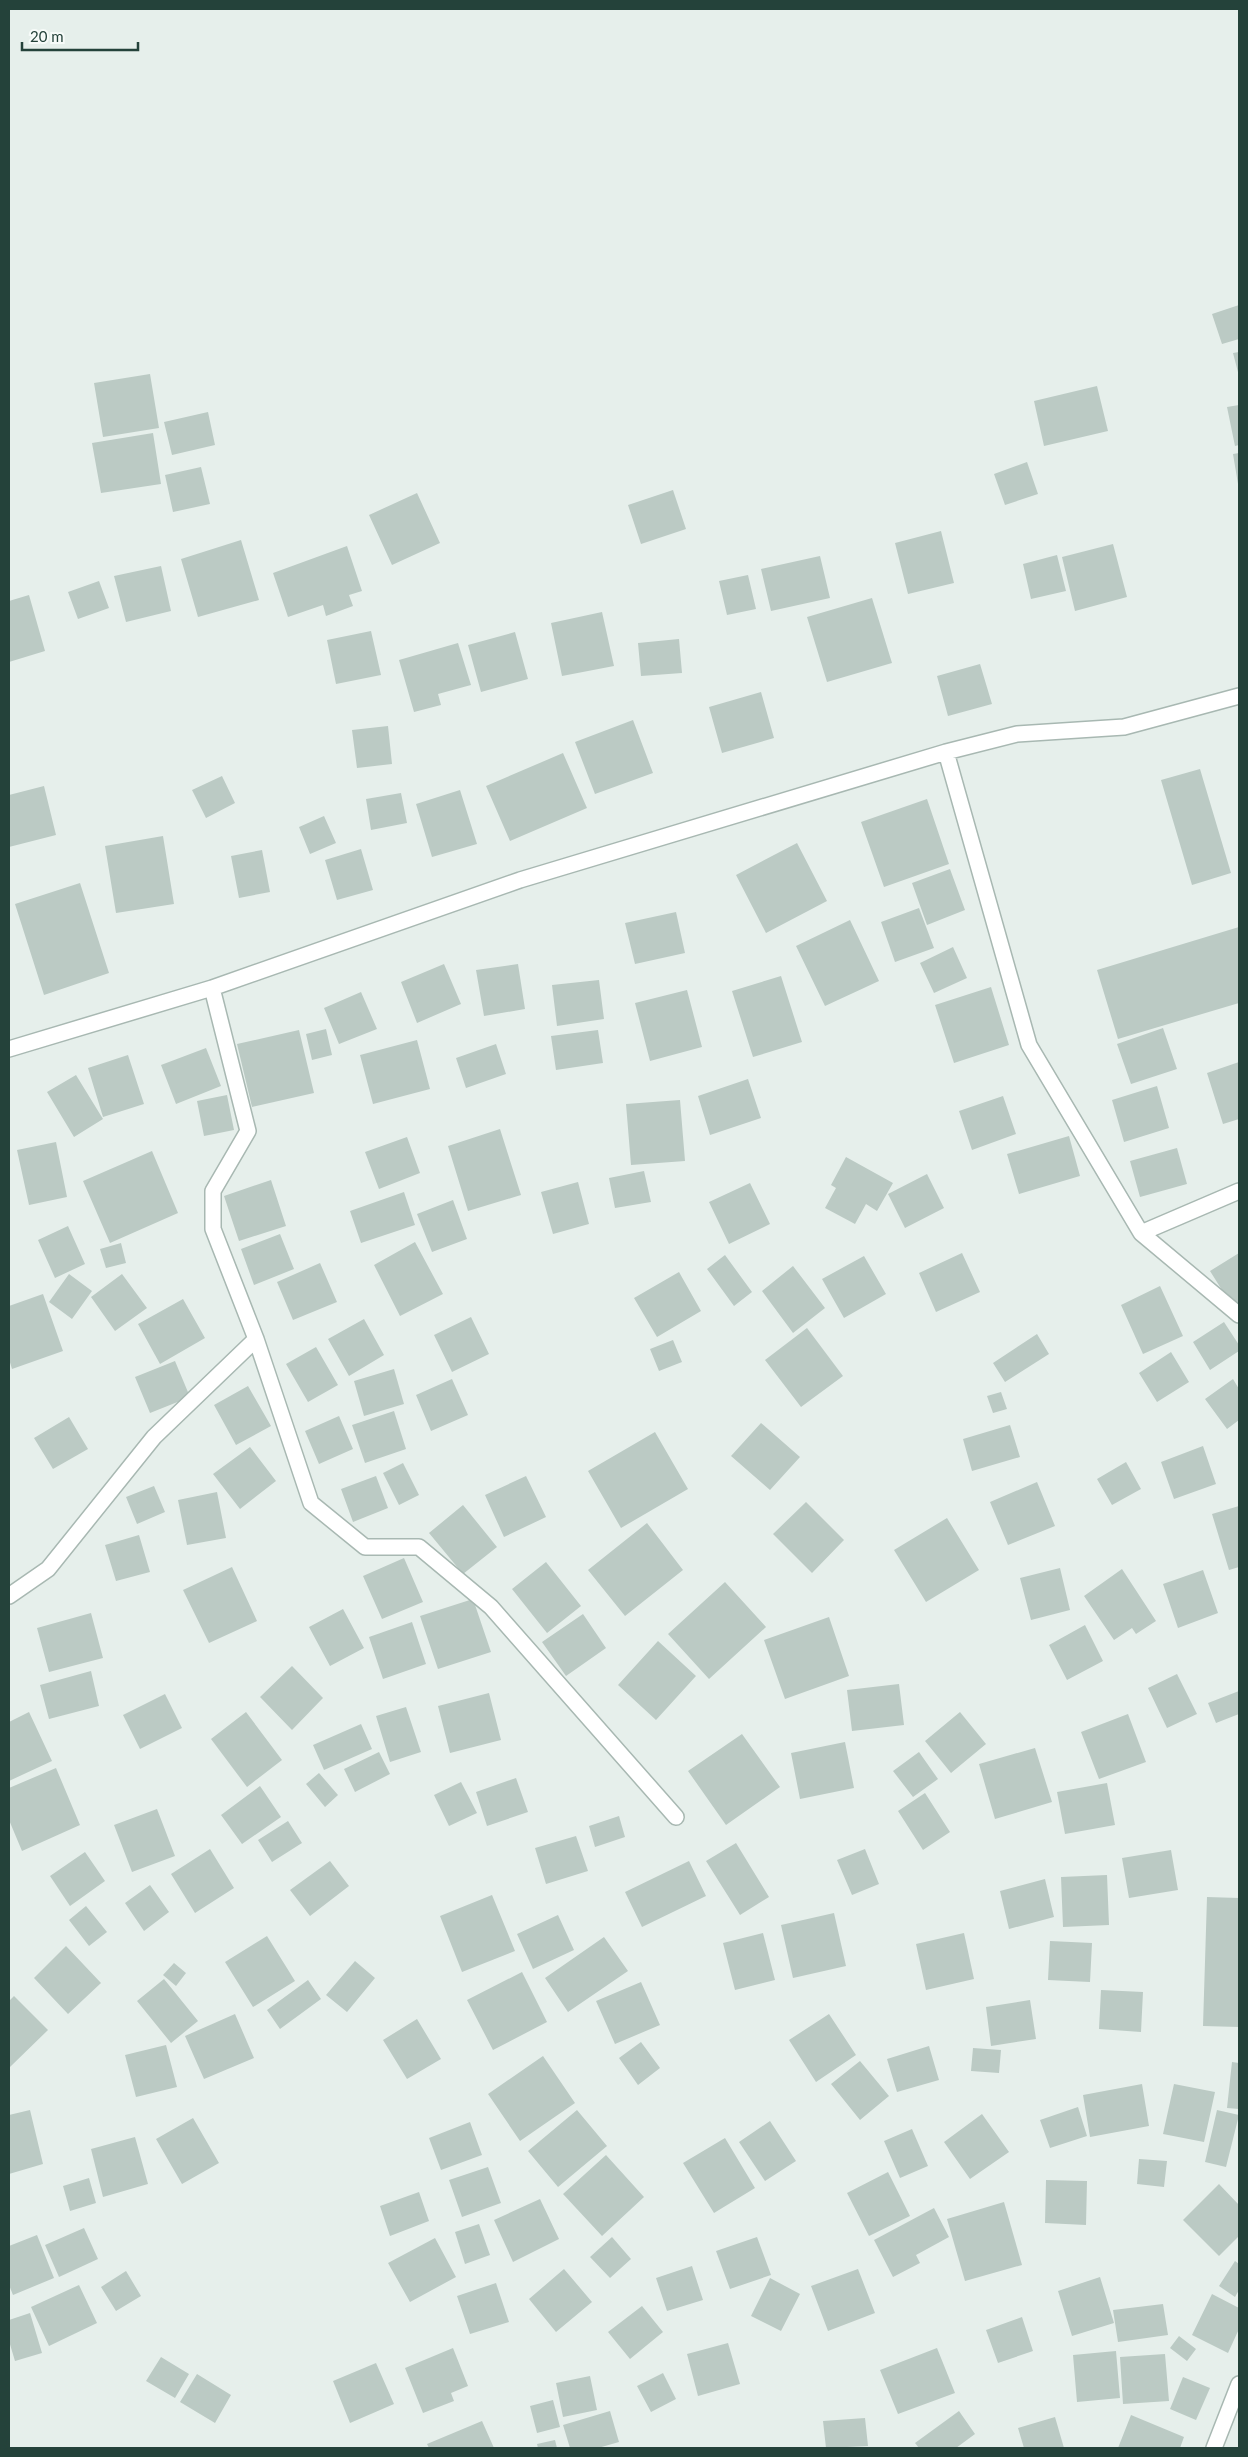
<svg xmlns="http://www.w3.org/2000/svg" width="1248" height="2457" font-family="Lato,sans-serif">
	<rect width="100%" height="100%" fill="#e6efeb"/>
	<path fill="#bbcac4" d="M1239,305V339L1222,344L1212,314Z
		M1239,352V376L1233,353Z
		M150,374L159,428L103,437L94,383Z
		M1097,386L1108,431L1044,446L1034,401Z
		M1239,405V445L1235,446L1227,407Z
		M208,412L215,445L172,455L164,422Z
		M153,433L161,484L101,493L92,443Z
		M1239,453V484H1238L1233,454Z
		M1027,462L1038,494L1005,505L994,474Z
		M201,467L210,504L173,512L165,475Z
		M673,490L686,529L641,544L628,505Z
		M417,493L440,543L392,565L369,515Z
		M941,531L954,583L908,594L895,543Z
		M241,540L259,600L198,617L181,559Z
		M1113,544L1127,597L1075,611L1062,557Z
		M347,546L362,591L349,595L353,606L326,616L323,605L288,617L273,573Z
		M1057,555L1066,591L1031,599L1023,564Z
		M820,556L830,598L771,611L761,569Z
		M161,566L171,611L126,622L114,576Z
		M748,575L756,609L727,615L719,581Z
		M99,581L109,608L78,619L68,592Z
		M29,595L45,651L9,662V601Z
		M872,598L892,663L827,682L807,617Z
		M602,612L614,666L562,676L551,623Z
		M371,631L381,675L336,684L327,640Z
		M515,632L528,679L481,692L468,645Z
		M679,639L682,673L641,676L638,643Z
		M458,643L471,685L438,694L441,705L414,712L399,660Z
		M980,664L992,704L948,716L937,676Z
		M761,692L774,738L722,753L709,707Z
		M633,720L653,773L595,794L575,742Z
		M388,726L392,764L357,768L352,730Z
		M563,753L587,808L510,841L486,786Z
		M1200,769L1231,873L1192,885L1161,780Z
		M222,776L235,803L206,818L192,790Z
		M44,786L56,835L9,847V795Z
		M460,790L477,844L432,857L416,804Z
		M401,793L407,823L371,830L366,799Z
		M927,799L949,864L884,887L861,822Z
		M324,816L336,843L310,854L299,827Z
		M163,836L174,904L116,913L105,846Z
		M797,843L827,901L766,933L736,875Z
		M361,849L373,890L337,900L325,860Z
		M262,850L270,892L239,898L231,856Z
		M950,869L965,910L927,925L912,883Z
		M80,883L109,973L44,995L15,904Z
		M919,908L934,948L895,962L881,922Z
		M676,912L685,953L635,964L625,923Z
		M850,920L879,981L825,1006L796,946Z
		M1239,927V1003L1118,1039L1097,970Z
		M953,947L967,978L934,993L920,963Z
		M444,964L461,1004L417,1023L401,982Z
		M518,964L525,1009L484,1016L476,970Z
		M781,976L802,1042L753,1057L732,991Z
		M599,980L604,1019L557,1026L552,985Z
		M991,987L1009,1045L954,1063L935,1005Z
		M687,990L702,1047L650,1061L635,1003Z
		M361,992L377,1029L339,1044L324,1008Z
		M1163,1028L1177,1069L1131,1084L1117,1044Z
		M326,1029L332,1055L312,1060L306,1034Z
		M299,1030L314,1093L252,1107L237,1044Z
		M598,1030L603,1063L556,1070L551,1036Z
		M417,1040L430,1089L373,1104L360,1055Z
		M496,1044L506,1074L466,1088L456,1058Z
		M206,1048L221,1086L176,1104L161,1065Z
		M128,1055L144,1104L103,1117L88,1068Z
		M1239,1062V1119L1223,1124L1207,1073Z
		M76,1075L103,1119L74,1137L47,1092Z
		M748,1079L761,1118L710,1135L698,1096Z
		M1157,1086L1169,1128L1124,1142L1112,1100Z
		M227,1095L234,1130L204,1136L197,1101Z
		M1003,1096L1016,1134L972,1150L959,1111Z
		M680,1100L685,1161L631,1165L626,1104Z
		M500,1129L521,1195L468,1211L448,1146Z
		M1069,1136L1080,1176L1019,1194L1007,1154Z
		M407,1137L420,1173L379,1189L365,1152Z
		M56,1142L67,1197L29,1205L17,1150Z
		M1177,1148L1187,1184L1140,1197L1130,1161Z
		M152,1151L178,1213L110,1243L83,1181Z
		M846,1157L893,1183L877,1211L866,1204L855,1224L825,1208L836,1188L831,1185Z
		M644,1171L651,1202L615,1208L609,1178Z
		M927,1174L944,1208L905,1228L888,1194Z
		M271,1180L286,1226L239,1241L224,1196Z
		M578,1182L589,1224L553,1234L541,1192Z
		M750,1183L770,1224L729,1244L709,1202Z
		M404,1192L415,1225L361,1243L350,1211Z
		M453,1200L467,1239L432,1252L417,1214Z
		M68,1226L85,1264L55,1278L38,1240Z
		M280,1234L294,1269L254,1285L241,1249Z
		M415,1242L443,1294L400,1316L374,1265Z
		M121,1243L126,1263L106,1268L100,1249Z
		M962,1253L980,1292L936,1312L919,1273Z
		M1239,1253V1302L1232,1306L1210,1271Z
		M725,1255L752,1292L734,1306L707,1269Z
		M864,1256L886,1294L844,1318L822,1279Z
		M320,1263L337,1302L293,1320L277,1282Z
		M793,1266L825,1308L793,1333L762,1291Z
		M679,1272L701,1311L657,1337L634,1298Z
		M69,1274L92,1291L72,1319L49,1302Z
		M122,1274L147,1308L115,1331L91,1297Z
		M1160,1286L1183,1336L1143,1354L1121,1305Z
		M43,1294L63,1351L12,1369L9,1359V1306Z
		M183,1299L205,1338L160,1364L138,1324Z
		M471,1317L489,1354L452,1372L434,1335Z
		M364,1319L384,1355L349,1376L328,1339Z
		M1224,1322L1239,1345V1351L1210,1370L1193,1342Z
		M807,1328L843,1376L801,1407L765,1360Z
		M1037,1334L1049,1354L1005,1382L993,1363Z
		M673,1340L682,1362L659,1371L650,1349Z
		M316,1347L338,1385L308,1402L286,1364Z
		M1171,1352L1189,1382L1157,1402L1139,1373Z
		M175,1361L190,1397L150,1413L135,1377Z
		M394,1369L404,1404L364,1416L354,1381Z
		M452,1379L468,1415L431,1431L416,1395Z
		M1233,1379L1239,1389V1420L1227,1429L1205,1399Z
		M248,1386L271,1426L236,1445L214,1405Z
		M1001,1392L1007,1409L993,1413L987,1396Z
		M394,1411L406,1449L365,1463L352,1425Z
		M339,1416L353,1449L319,1464L305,1431Z
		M69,1417L88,1449L53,1469L34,1438Z
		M761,1423L800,1457L770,1490L731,1456Z
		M1010,1425L1020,1457L972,1471L963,1439Z
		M655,1432L688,1489L621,1528L588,1471Z
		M1203,1446L1216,1484L1174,1499L1161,1462Z
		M250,1447L276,1481L240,1509L213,1474Z
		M1126,1462L1141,1489L1112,1505L1097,1479Z
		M403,1463L419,1495L399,1505L383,1473Z
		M376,1476L388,1508L353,1522L341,1489Z
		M526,1476L546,1517L504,1537L485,1495Z
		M1037,1482L1055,1526L1008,1545L990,1502Z
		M154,1486L165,1512L137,1524L126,1497Z
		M217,1492L226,1538L187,1545L178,1500Z
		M806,1502L844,1540L812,1573L773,1534Z
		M463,1505L497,1547L463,1574L429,1533Z
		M1239,1506V1567L1229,1570L1212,1514Z
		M947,1518L979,1570L926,1602L894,1550Z
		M647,1523L683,1570L625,1616L588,1570Z
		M139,1535L150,1572L116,1581L105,1545Z
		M404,1558L423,1602L382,1619L363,1576Z
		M546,1562L581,1606L547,1633L512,1589Z
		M232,1567L257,1621L209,1643L183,1590Z
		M1060,1568L1070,1610L1031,1620L1020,1578Z
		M1122,1569L1156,1621L1136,1634L1132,1628L1114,1640L1084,1596Z
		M1203,1570L1218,1613L1178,1628L1163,1584Z
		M725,1582L766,1627L709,1679L668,1634Z
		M473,1599L491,1652L438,1669L420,1616Z
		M343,1609L364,1648L330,1666L309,1627Z
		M91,1613L103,1658L49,1672L37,1628Z
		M583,1614L606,1648L566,1676L542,1642Z
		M829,1617L849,1676L785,1699L764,1640Z
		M412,1622L426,1664L383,1679L369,1637Z
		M1085,1625L1103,1661L1067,1680L1049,1645Z
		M658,1641L696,1676L656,1720L618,1685Z
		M292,1666L323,1698L292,1730L260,1697Z
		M91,1671L99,1706L49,1719L40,1685Z
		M1177,1674L1197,1714L1167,1728L1148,1688Z
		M899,1684L904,1725L852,1731L847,1690Z
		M1239,1691V1714L1216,1723L1208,1703Z
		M489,1693L501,1740L450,1753L438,1706Z
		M165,1694L182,1728L140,1749L123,1715Z
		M406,1707L421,1752L390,1762L376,1716Z
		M29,1712L52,1761L9,1781V1722Z
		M246,1712L282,1760L247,1787L211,1739Z
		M960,1712L986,1744L951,1773L925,1741Z
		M1128,1714L1146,1762L1099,1779L1081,1732Z
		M361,1724L372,1749L324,1770L313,1745Z
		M742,1734L780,1787L726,1825L688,1771Z
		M845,1742L854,1788L800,1799L791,1753Z
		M1035,1748L1052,1802L995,1819L979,1764Z
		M379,1752L390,1774L355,1792L344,1769Z
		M919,1752L938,1779L913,1797L893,1771Z
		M56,1768L80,1825L22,1851L9,1820V1788Z
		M319,1773L338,1795L325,1807L306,1784Z
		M516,1778L528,1812L487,1826L476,1792Z
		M461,1782L477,1813L449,1826L434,1795Z
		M1107,1783L1115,1825L1065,1834L1057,1792Z
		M260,1786L281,1817L242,1844L221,1815Z
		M925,1793L950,1832L923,1850L898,1811Z
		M157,1809L175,1856L132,1872L114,1825Z
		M619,1816L625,1837L595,1847L589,1826Z
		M288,1821L302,1843L272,1862L258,1840Z
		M576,1836L588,1871L546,1884L535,1848Z
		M736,1843L769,1897L740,1915L706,1861Z
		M210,1849L234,1888L195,1913L171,1874Z
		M865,1849L879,1884L852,1895L837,1860Z
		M1171,1850L1178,1890L1129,1898L1122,1858Z
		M85,1852L105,1881L70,1906L50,1876Z
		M330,1861L349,1886L310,1916L290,1890Z
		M689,1861L706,1896L642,1927L625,1892Z
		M1107,1875L1109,1925L1063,1927L1061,1877Z
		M1045,1879L1054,1917L1009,1929L1000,1891Z
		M150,1885L169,1912L144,1931L125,1903Z
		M492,1895L515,1951L462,1972L440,1916Z
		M1207,1897L1239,1898V2027L1203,2026Z
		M86,1906L107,1932L89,1946L69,1920Z
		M834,1913L846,1966L793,1978L781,1925Z
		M558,1915L574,1950L533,1969L517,1934Z
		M763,1933L775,1980L735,1990L723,1943Z
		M964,1933L974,1979L926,1990L916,1944Z
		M267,1936L295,1981L253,2007L225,1962Z
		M604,1937L628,1971L568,2012L545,1978Z
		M1050,1941L1092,1943L1090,1982L1048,1980Z
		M66,1946L101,1983L68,2014L34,1978Z
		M355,1961L375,1978L347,2012L326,1995Z
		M174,1963L186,1973L176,1986L163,1975Z
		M522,1972L547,2022L493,2050L467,2000Z
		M164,1979L198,2021L171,2043L137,2001Z
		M308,1980L321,1999L280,2029L267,2010Z
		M641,1982L660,2025L615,2044L596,2001Z
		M1101,1990L1143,1992L1141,2032L1099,2029Z
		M14,1996L48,2030L10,2067L9,2001Z
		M1030,2000L1036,2039L991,2046L986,2007Z
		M235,2014L254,2058L204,2079L185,2036Z
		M829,2014L856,2055L816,2082L789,2040Z
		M417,2019L441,2059L407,2079L383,2040Z
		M641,2042L660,2068L638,2085L619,2058Z
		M166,2045L177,2087L136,2097L125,2055Z
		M929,2046L939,2080L897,2092L887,2059Z
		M973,2048L1001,2050L999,2073L971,2071Z
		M543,2056L575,2103L520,2141L488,2094Z
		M860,2061L889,2096L860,2120L831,2084Z
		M1232,2062L1239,2063V2109L1227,2108Z
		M1142,2084L1149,2126L1090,2137L1083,2095Z
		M1174,2084L1215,2092L1204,2142L1163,2134Z
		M1078,2107L1087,2136L1050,2148L1040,2120Z
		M30,2110L43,2164L9,2174V2115Z
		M577,2110L607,2146L558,2187L528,2151Z
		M1217,2110L1239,2115L1226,2167L1205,2162Z
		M982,2114L1009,2152L970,2179L944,2142Z
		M193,2118L219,2163L182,2184L156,2139Z
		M770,2121L796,2161L765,2181L739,2142Z
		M470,2122L482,2155L441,2170L429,2138Z
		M912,2129L928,2166L900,2178L884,2141Z
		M135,2137L148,2184L103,2197L91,2149Z
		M725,2138L755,2188L714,2213L683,2163Z
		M606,2155L644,2197L602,2236L563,2194Z
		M1139,2159L1167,2161L1164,2187L1137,2184Z
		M488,2167L501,2203L462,2217L449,2180Z
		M888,2172L910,2216L869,2236L847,2193Z
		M89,2178L96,2203L70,2211L63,2186Z
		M1046,2180L1087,2181L1086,2225L1045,2223Z
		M1219,2184L1239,2205V2236L1219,2256L1183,2220Z
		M419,2192L429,2221L390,2236L380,2206Z
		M540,2199L559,2239L513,2262L494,2220Z
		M1004,2202L1022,2265L965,2281L947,2219Z
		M934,2208L949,2237L916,2255L920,2263L893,2277L874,2240Z
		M479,2224L490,2255L465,2264L455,2232Z
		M84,2228L98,2259L59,2277L45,2245Z
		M37,2235L54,2278L13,2295L9,2285V2246Z
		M612,2237L631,2259L610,2278L590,2257Z
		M757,2237L771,2275L730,2289L716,2251Z
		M435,2238L456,2277L410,2302L388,2263Z
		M1235,2261L1239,2264V2290L1235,2297L1219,2286Z
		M692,2266L703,2300L667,2311L656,2278Z
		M564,2269L592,2302L556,2332L529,2299Z
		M858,2269L875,2313L828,2331L811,2286Z
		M126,2271L141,2296L116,2311L101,2287Z
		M1100,2277L1114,2323L1072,2336L1058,2291Z
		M770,2278L800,2294L781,2331L751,2316Z
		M496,2283L509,2322L470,2334L457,2296Z
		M79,2285L97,2323L49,2346L31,2307Z
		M1212,2294L1239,2308V2329L1228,2353L1192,2335Z
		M1163,2304L1168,2335L1118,2342L1113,2310Z
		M642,2306L663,2332L630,2359L608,2332Z
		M30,2313L42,2353L15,2361L9,2341V2320Z
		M1022,2317L1033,2351L998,2363L986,2330Z
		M1179,2336L1196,2349L1187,2361L1170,2348Z
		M728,2343L740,2384L698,2396L687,2354Z
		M453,2348L468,2386L451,2393L454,2401L423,2413L405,2368Z
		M937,2348L955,2393L898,2414L880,2370Z
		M1116,2351L1120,2398L1077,2402L1073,2355Z
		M1165,2354L1169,2401L1123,2404L1120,2357Z
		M161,2357L189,2374L175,2398L146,2381Z
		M376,2363L394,2404L350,2423L333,2381Z
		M663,2373L676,2399L651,2412L637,2386Z
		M197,2374L231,2395L215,2423L180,2402Z
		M590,2376L597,2410L563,2417L556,2383Z
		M1183,2377L1210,2388L1196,2420L1170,2409Z
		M553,2400L560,2427L537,2433L530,2406Z
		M610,2411L619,2442L598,2448H570L563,2425Z
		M959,2411L975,2434L956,2448H919L915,2443Z
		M1131,2415L1184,2437L1180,2448H1118Z
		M1055,2417L1064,2448H1024L1018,2428Z
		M865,2418L868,2446L826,2448L823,2421Z
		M482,2421L494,2448H429L427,2444Z
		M555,2440L557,2448H538L537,2444Z"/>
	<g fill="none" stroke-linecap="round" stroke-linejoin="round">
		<g stroke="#a8b8b2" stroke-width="18">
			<path id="street" d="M946,752L1029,1045L1141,1233L1239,1315
				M212,988L248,1131L213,1191V1229L256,1339L311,1503L365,1547H419L491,1607L676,1817
				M9,1049L212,988L520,880L946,752L1017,734L1124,727L1239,696
				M1141,1233L1239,1191
				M9,1596L48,1569L154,1437L256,1339
				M1214,2448L1239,2384"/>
		</g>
		<use href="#street" stroke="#fff" stroke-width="15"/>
	</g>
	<rect width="1248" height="2457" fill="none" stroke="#24423a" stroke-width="20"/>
	<path d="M22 42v8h116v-8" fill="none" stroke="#24423a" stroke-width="2.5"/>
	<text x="30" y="42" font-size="15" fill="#24423a" stroke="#f7fbf9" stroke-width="4" paint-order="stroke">20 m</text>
</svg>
